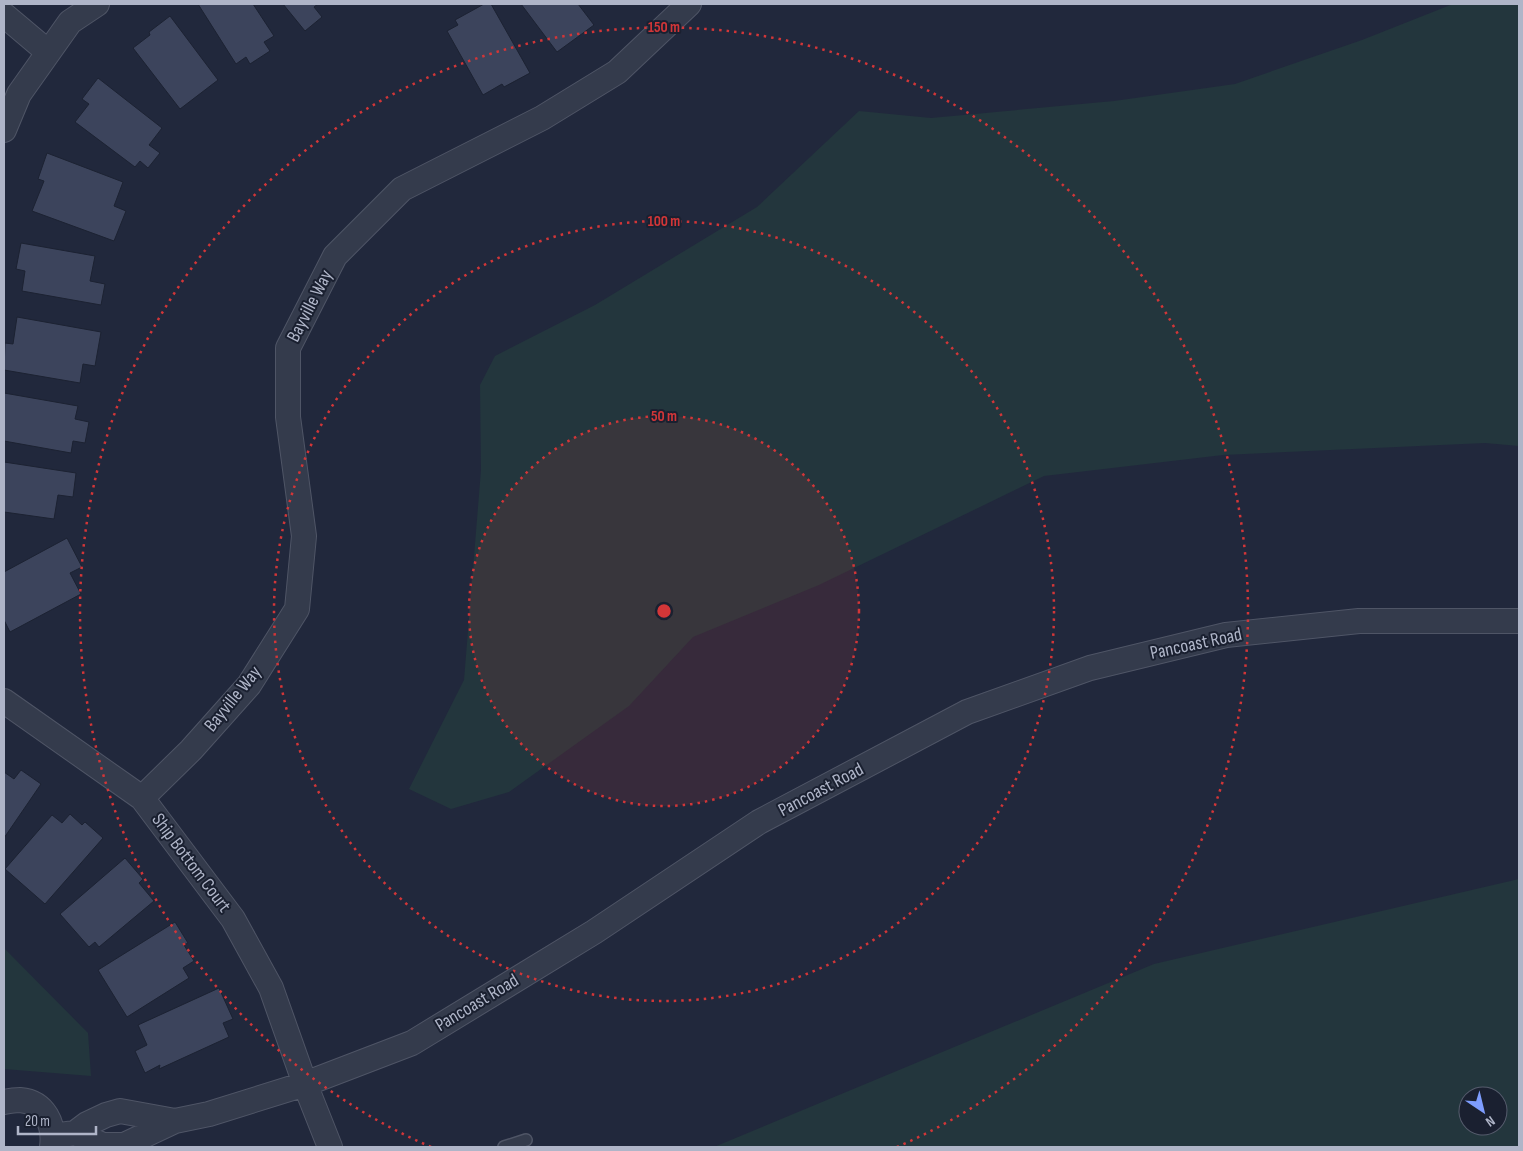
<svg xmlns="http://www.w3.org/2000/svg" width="1523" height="1151" font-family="'Sofia Sans Condensed',sans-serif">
	<rect width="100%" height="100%" fill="#21283c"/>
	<path fill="#23363d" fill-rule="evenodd" d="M1453,4H1519V446L1485,443L1223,455L1044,476L819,585L693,637L629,706L509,792L451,809L409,789L464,680L481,470L480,385L495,356L595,305L757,207L859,111L931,118L1114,101L1235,84L1362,40Z
		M1519,879V1147H714L1154,964ZM1468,1096H1498V1126H1468Z
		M4,948L88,1033L91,1076L4,1069Z"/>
	<path fill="#3c445c" stroke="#1c2232" d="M198,4H253L274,36L264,42L270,51L250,64L246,57L236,64Z
		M283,4H318L314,7L322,17L305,31Z
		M484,4H491L530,73L504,87L502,84L483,95L447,31L458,25L455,20Z
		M521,4H578L594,25L557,52Z
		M170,16L218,80L180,109L133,48L150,35L149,32Z
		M98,78L162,128L149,145L160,153L148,168L140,161L135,167L75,122L89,104L82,99Z
		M47,153L123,182L114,206L126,211L114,241L32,211L44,181L38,179Z
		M21,243L95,256L90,281L105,284L101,305L22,291L25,271L16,269Z
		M17,317L101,332L95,366L83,364L80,383L4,370L5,343L13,344Z
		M4,393L78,406L75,419L89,422L85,443L73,441L71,453L4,441Z
		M4,462L76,473L73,497L58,495L54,519L4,512Z
		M67,538L82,567L70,573L81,594L10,632L4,620V572Z
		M21,770L41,784L4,838V772L14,779Z
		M70,814L82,825L85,822L103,838L45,904L5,869L52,815L62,823Z
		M125,858L143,879L139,883L154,901L99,947L95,942L89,947L60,914Z
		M175,922L188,943L184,945L194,961L183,968L189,978L127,1017L98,970Z
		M219,988L233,1019L223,1023L229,1037L159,1069L160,1065L145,1073L135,1051L147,1045L138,1025Z"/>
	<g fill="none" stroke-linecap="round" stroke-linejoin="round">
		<g stroke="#4f5566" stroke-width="14">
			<path id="lane" d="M504,1147L526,1140"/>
		</g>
		<g stroke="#4f5566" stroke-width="26">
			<path id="street" d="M4,15L48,52
				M4,130L19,94L70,22L97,4
				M4,701L142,798L233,919L271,988L305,1084L330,1147
				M142,798L191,750L249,685L297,609L304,536L288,417V348L335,256L402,189L542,118L617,72L689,4
				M4,1102C9,1101 15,1100 20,1100C45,1102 55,1125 52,1147
				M75,1133L103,1145H124L175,1121L209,1114L305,1084L412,1043L594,932L759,822L967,712L1090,668L1226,635L1359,621H1519
				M53,1136L75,1133L87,1124L106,1115L120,1111L175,1121"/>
		</g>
		<use href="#lane" stroke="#343b4c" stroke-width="11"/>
		<use href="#street" stroke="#343b4c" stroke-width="24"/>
	</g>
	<circle cx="664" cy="611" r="195" fill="#d23638" fill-opacity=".12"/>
	<g fill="none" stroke="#d23638" stroke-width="2.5" stroke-dasharray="2.5 5">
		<circle cx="664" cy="611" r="195"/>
		<circle cx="664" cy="611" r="390"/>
		<path d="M431 1147A584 584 0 1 1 897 1147"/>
	</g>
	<g text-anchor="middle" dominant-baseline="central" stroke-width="4" stroke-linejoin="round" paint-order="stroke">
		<g font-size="19" fill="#afb5c8" stroke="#1a2030">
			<text transform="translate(310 306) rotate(-63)">Bayville Way</text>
			<text transform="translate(1196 644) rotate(-12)">Pancoast Road</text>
			<text transform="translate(233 699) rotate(-51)">Bayville Way</text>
			<text transform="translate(821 790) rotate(-28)">Pancoast Road</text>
			<text transform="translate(191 863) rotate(53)">Ship Bottom Court</text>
			<text transform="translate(477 1003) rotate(-31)">Pancoast Road</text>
		</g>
	</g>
	<circle cx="664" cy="611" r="8" fill="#d23638" stroke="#1a2030" stroke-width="2.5"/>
	<g font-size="15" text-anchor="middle" font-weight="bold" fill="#d23638" stroke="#1a2030" stroke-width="4" stroke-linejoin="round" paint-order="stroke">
		<text x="664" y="32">150 m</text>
		<text x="664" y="226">100 m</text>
		<text x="664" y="421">50 m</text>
	</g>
	<rect width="1523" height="1151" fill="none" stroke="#afb5c8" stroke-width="10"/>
	<g transform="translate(1483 1111) rotate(145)"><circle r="24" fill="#1a2030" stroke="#565c6d"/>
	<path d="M0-4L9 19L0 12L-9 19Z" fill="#7e9dfe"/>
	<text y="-8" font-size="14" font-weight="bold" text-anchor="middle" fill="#afb5c8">N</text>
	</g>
	<path d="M18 1126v8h78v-8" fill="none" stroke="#afb5c8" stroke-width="2.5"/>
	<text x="25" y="1126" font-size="15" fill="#afb5c8" stroke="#1a2030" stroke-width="4" paint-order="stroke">20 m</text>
</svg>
